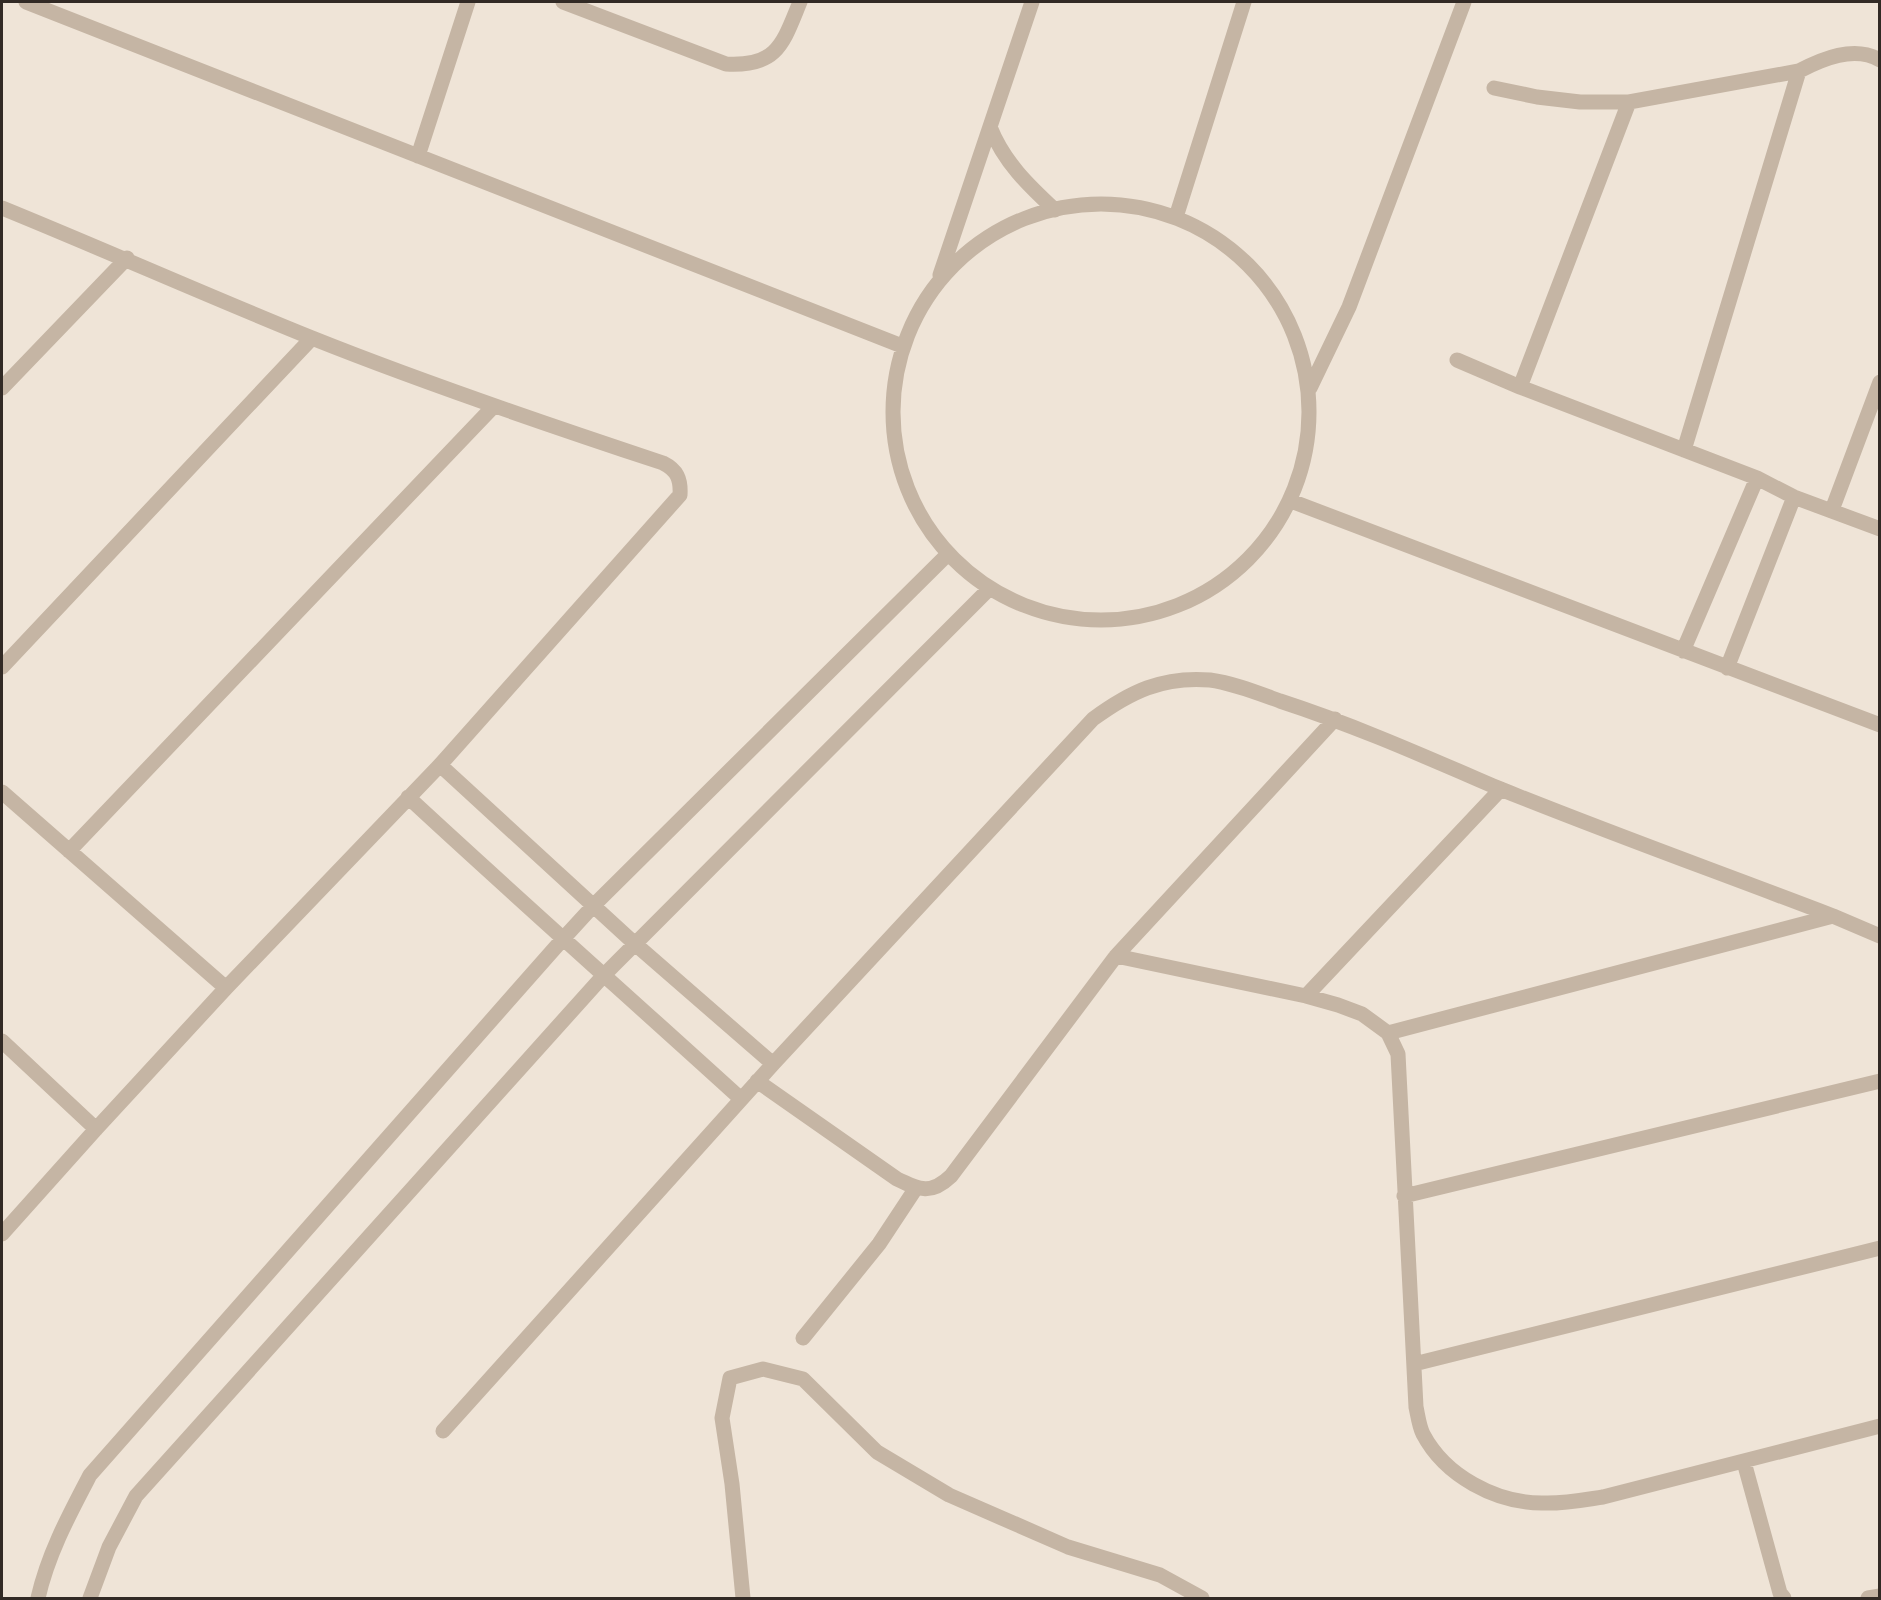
<svg xmlns="http://www.w3.org/2000/svg" width="1881" height="1600" font-family="'Source Sans 3',sans-serif">
	<rect width="100%" height="100%" fill="#efe4d7"/>
	<g fill="none" stroke-linecap="round" stroke-linejoin="round">
		<path stroke="#c5b5a4" stroke-width="15" d="M803,1338L879,1244L916,1188
			M743,1598L732,1484L722,1418L730,1378L763,1369L803,1379L877,1452L949,1495L1068,1547L1160,1575L1202,1598"/>
		<path stroke="#c5b5a4" stroke-width="15" d="M26,2L902,346
			M563,2L726,64C778,67 783,43 800,2
			M1494,88L1537,97L1580,102H1629L1799,71C1822,59 1854,45 1880,60
			M1629,102L1520,387L1757,478L1794,497L1880,529
			M990,127C1004,162 1028,185 1055,210
			M418,156L468,2
			M893 412a208 208 0 1 1 416 0a208 208 0 1 1-416 0Z
			M2,208C105,250 208,296 312,338C427,384 545,424 663,463C677,470 681,479 680,495L440,765L226,988L96,1129L2,1234
			M1176,217L1244,2
			M940,275L1032,2
			M1457,360L1520,387
			M2,388L127,258
			M1310,388L1349,307L1464,2
			M1684,450L1799,71
			M1291,501L1880,725
			M1832,510L1880,382
			M1683,651L1757,478
			M2,667L312,338
			M1727,668L1794,497
			M440,765L634,943L773,1064
			M2,792L226,988
			M408,797C518,899 630,998 741,1099
			M69,851L493,407
			M1116,956L1306,996L1338,1005L1362,1014L1388,1033L1398,1054L1416,1407C1418,1416 1419,1426 1423,1434C1445,1476 1496,1503 1542,1503C1563,1504 1583,1500 1603,1497L1880,1426
			M1306,996L1501,789
			M1388,1033L1833,916
			M2,1041L96,1129
			M757,1081L897,1179C920,1190 931,1195 951,1176L1116,956L1335,719
			M1404,1196L1880,1081
			M1414,1364L1880,1248
			M443,1431L773,1064L1093,719C1130,692 1162,676 1210,680C1233,683 1258,693 1280,701C1354,725 1426,757 1498,788C1609,833 1721,873 1833,916L1880,936
			M1744,1462L1780,1593L1784,1598
			M38,1598C48,1554 69,1515 90,1475L562,940L594,905L948,554
			M90,1598L109,1547L136,1496L604,975L990,588
			M1868,1598L1880,1596"/>
	</g>
	<rect width="1881" height="1600" fill="none" stroke="#322a25" stroke-width="6"/>
</svg>
